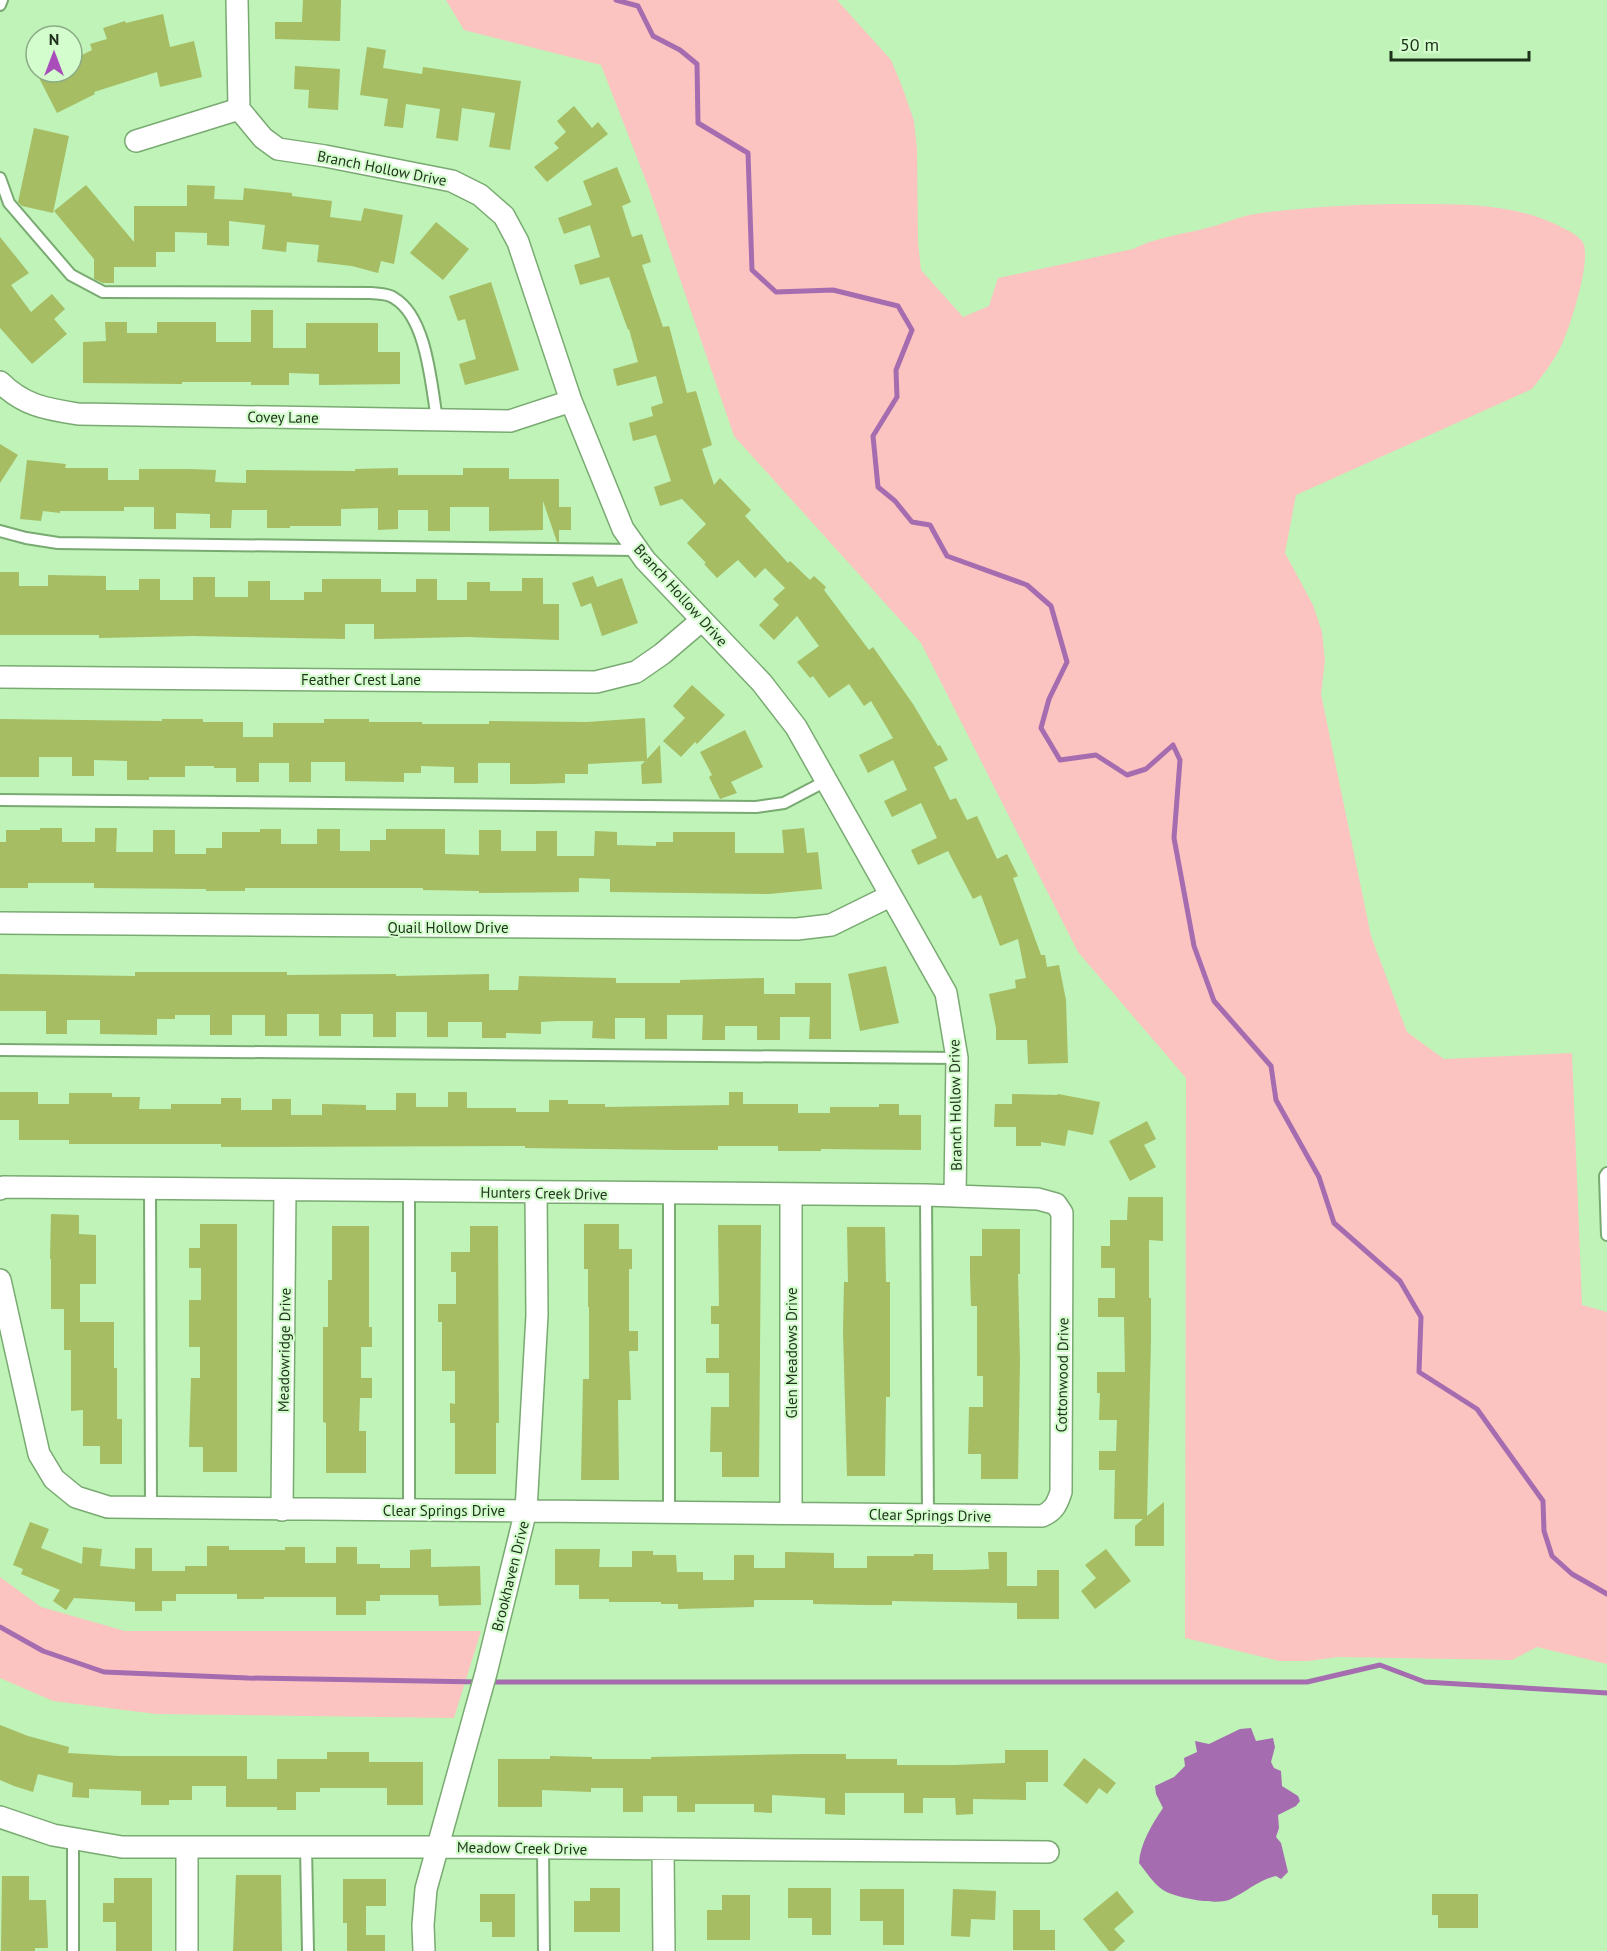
<svg xmlns="http://www.w3.org/2000/svg" width="1607" height="1951" font-family="'PT Sans',sans-serif">
	<rect width="100%" height="100%" fill="#bff3b7"/>
	<path fill="#fcc4c1" d="M446,0H837L891,60L903,89L914,121L917,149L918,242L921,270L963,317L989,306L998,278L1133,249C1155,238 1178,235 1203,229C1221,225 1237,217 1255,214C1306,207 1358,204 1410,204C1461,204 1519,203 1565,229C1571,232 1580,237 1583,243C1592,259 1570,327 1562,344C1554,361 1543,375 1532,389L1296,495L1285,553L1313,605L1322,632L1325,661L1321,694L1371,936L1407,1032L1444,1059L1572,1053L1582,1305L1607,1312V1664L1537,1647L1512,1660L1338,1657L1308,1661H1279L1185,1638L1186,1078L1078,952L921,643L734,436L648,186L601,65L464,30Z
		M0,1577L41,1607L125,1631H481L454,1718L156,1714L53,1701L0,1678Z"/>
	<path fill="#a56cb0" d="M1251,1728L1256,1741L1273,1738L1275,1747L1271,1762L1274,1768L1281,1771L1282,1786L1298,1796L1300,1801L1296,1806L1278,1815L1279,1828L1276,1837L1281,1843L1288,1872L1281,1879L1276,1876C1259,1880 1246,1892 1231,1899C1219,1906 1175,1898 1163,1890C1153,1883 1147,1873 1139,1863C1140,1844 1152,1824 1163,1808L1156,1794L1155,1786L1174,1777L1185,1766L1184,1758L1197,1752L1195,1741L1209,1744L1240,1729Z"/>
	<g fill="none" stroke-linecap="round" stroke-linejoin="round">
		<path stroke="#a56cb0" stroke-width="5" d="M616,0L638,6L653,36L680,50L697,64L698,123L748,153L752,270L776,292L833,290L898,306L912,330L896,370L897,397L873,436L878,487L895,501L912,522L930,525L947,556L1027,585L1051,606L1067,662L1049,699L1041,728L1060,760L1096,755L1127,775L1146,769L1173,745L1180,760L1174,838L1194,946L1214,1001L1271,1066L1276,1100L1319,1177L1334,1223L1400,1281L1421,1317L1419,1372L1477,1409L1543,1501L1544,1531L1552,1556L1572,1574L1607,1594
			M0,1627L43,1651L104,1672L248,1678L480,1682
			M489,1682H1307L1380,1665L1425,1682L1607,1693"/>
	</g>
	<path fill="#a6bd63" d="M303,0H341L340,41L275,39V22H302Z
		M163,14L170,47L194,41L202,77L160,87L157,72L94,92L95,94L57,113L36,72H72V60L92,50L90,44L107,39L103,28L125,21L126,23Z
		M367,47L386,50L383,68L422,74L423,67L521,81L510,150L489,147L495,113L462,108L458,141L436,138L440,109L406,104L403,128L384,126L388,99L360,95Z
		M295,66L340,69L338,110L308,108L309,90L294,89Z
		M574,106L592,128L598,122L608,134L547,182L534,167L559,148L554,143L566,132L557,121Z
		M34,128L69,136L53,213L22,206L18,202Z
		M617,167L631,202L622,206L632,237L642,234L651,262L642,265L663,327L669,326L687,393L696,391L712,445L702,449L714,485L720,478L751,510L745,516L788,563L790,561L810,580L814,576L826,587L824,590L869,650L873,647L913,704L938,746L940,745L948,760L934,767L950,800L956,798L967,820L977,816L997,859L1007,854L1018,876L1013,878L1041,955H1045L1047,967L1059,965L1066,1000L1068,1063L1028,1064L1027,1040H996V1028L989,994L1016,988L1015,980L1026,978L1018,939L1000,946L981,895L973,899L948,851L918,865L911,850L937,838L921,803L892,817L884,801L907,790L893,760L868,773L859,755L893,738L871,701L864,706L849,684L829,698L813,676L810,678L797,662L819,646L797,616L774,640L759,625L779,605L773,599L785,588L765,568L755,578L738,560L717,578L704,564L706,563L687,543L706,524L682,499L660,506L654,487L671,481L656,435L633,441L629,423L653,416L651,407L663,403L656,376L617,386L613,369L638,362L629,329L628,330L609,277L580,285L574,265L600,257L590,225L564,234L558,218L592,205L583,181Z
		M86,185L134,242V206H187V185L215,186L214,199L243,200L244,188L292,193V196L332,201L330,217L361,221L364,208L403,215L394,264L381,261L378,273L352,266L317,262L319,245L287,242L286,252L262,249L265,225L229,221V246L207,245V233L175,232V252H156V267H114V283H103L94,279V259L54,211Z
		M436,222L469,249L443,280L410,253Z
		M0,237L29,273L11,285L31,312L52,294L65,309L54,319L67,334L32,364L0,328Z
		M491,282L519,370L465,385L459,364L476,359L465,319L458,321L449,296Z
		M251,310H273V348H306V323H378V352H400V384L319,385V374L289,373V385H251V382H182V384L83,383V342L106,341L105,322H127V333H157V322H216V342H251Z
		M0,444L18,455L0,483Z
		M27,460L66,464L65,468H108V480H139V469H189L216,470L215,482L246,483V470L355,471V469L398,468V475H463V468H509V479H559V507H571V530H559V542H557L543,501V530L489,531V507H450V531H428V510H398V529L378,530V508L341,509V526H290V528H267V510H232L231,528H210V514L176,513V529H154V507H124V511H60V513L43,511L41,521L20,519Z
		M0,572H19V586H48V575L106,576V590H139V579H160V600H193V577H215V597H248V581H270V600H304V592H322V579H381V592H416V579H437V600H467V582H490V591H522V578H543V604H559V640L467,637L374,639V624H345V639L193,636L99,638V635H0Z
		M593,576L597,587L622,578L638,623L602,636L591,603L581,607L572,583Z
		M692,685L725,715L697,744L695,742L681,757L663,741L685,718L673,706Z
		M645,718L647,759L660,745L662,783L642,784L641,765L645,761L588,764V774H565V783L533,784H510V763H478V783H454V767L421,766V773H404V782L345,781V762H311V782H289V763H259V782H236V768H214V766H185V777H149V780H127V761L94,760V776H72V757H39V777H0V719L162,721V719H203V722H243V737H273V723H324V719H369V722H422V724H489V721L587,722Z
		M745,730L763,767L731,782L737,793L720,799L709,777L712,775L700,752Z
		M40,828H62V842H95V828H117L116,852H153V830H175V854H206V848H222V832H260V829H281V844H317V829H340V851H370V840H386V829H445V854L479,855V830H501V851H536V831H557V856H594L595,831L617,832V845L656,846V842H673V832H735V853H784L782,830L804,828L807,853L818,852L822,889L769,894L610,892V879L579,878V892L479,893V891L423,890V888H245V891H206V889L94,888V883H28V888H0V842H6V830H40Z
		M886,966L899,1023L860,1031L848,974Z
		M135,972H287V975L396,974V976L489,974V990H518L519,976L616,978V983H680V980L764,978V994H795V983H831V1039H809L810,1017H780V1040H757V1026H725V1040H702L703,1015H667V1039H645V1018H615V1039L592,1038L593,1021H557L541,1022V1034L506,1033V1038H482V1022H448V1037H427V1012H396V1037H373V1014H341V1036H319V1014H287V1036H265V1015H232V1035H210V1015H175V1019H157V1035L100,1034V1020H67V1034H46V1011H0V974L135,976Z
		M0,1092H38V1104H69V1093H112V1097H140L139,1109H171V1104H221V1098H241V1110H272V1099H291V1115H322V1104L366,1105V1110H396V1093H416V1107H448V1092H467V1108H516V1112H549V1100H568V1104H605V1107L729,1105V1092H743V1104H798V1113H830V1107H879V1104H899V1115H921V1150L821,1149V1151H778V1146H718V1150H677L525,1148V1146L221,1147V1144H69V1140H19V1120H0Z
		M1012,1094L1057,1095L1058,1094L1100,1102L1093,1135L1068,1130L1065,1146L1041,1142V1146H1016V1127H994L995,1104H1012Z
		M1147,1121L1156,1139L1144,1145L1156,1167L1130,1181L1109,1141Z
		M1128,1197H1163V1241L1149,1240V1298H1151V1340L1147,1516L1164,1502V1546H1135V1526L1143,1519H1114L1115,1470H1099V1451H1116L1117,1420H1099L1100,1393H1097V1372H1125L1124,1317H1098V1298H1115V1268H1101V1246H1110V1220H1127Z
		M51,1214L79,1215V1234L96,1235V1284H80V1322H114V1368H117V1419H122V1464H100V1446H83V1410L71,1411V1350H64V1309H51V1259H50Z
		M200,1224H237V1472H203V1447H189L191,1378H200V1347H189V1300H201V1268H189V1248H200Z
		M584,1224H619V1249H632V1269H629V1331H638V1351H629L631,1400H618L619,1480H581L583,1379H589V1307H588V1269H584Z
		M718,1225H761L759,1477H722V1452H710L711,1407H729V1373H706V1358H719V1324H711V1306H719Z
		M332,1226H369V1327H372V1347H361V1378H372V1398H360L359,1431H366V1473H326V1423L323,1422V1327H328V1280H332Z
		M470,1226H498L499,1423H496V1474H455V1423H450V1403L455,1404V1371H442V1322H438V1304H456V1272H451V1252H470Z
		M847,1227H885L886,1282H890V1397H886L885,1476H847L843,1331L844,1282H848Z
		M982,1229H1020V1274H1018L1020,1360L1018,1479H981V1454H968L969,1407H983V1376H977V1306H971L970,1274V1256H982Z
		M30,1522L49,1529L41,1548L82,1564L83,1547L102,1549L100,1566L135,1569V1548H152V1571H185V1566H207V1546H229V1550H285V1547H305V1563H336V1547H357V1564H380V1568H410V1550L431,1549V1567L480,1566L481,1605L439,1606L438,1595H380V1601H366V1615H336V1597H264V1599H237V1594H176V1601H162V1611H135V1602L74,1598L66,1610L53,1601L60,1590L21,1574L23,1569L13,1565Z
		M555,1549H600L599,1567H632V1551H653V1555H676L677,1572H703V1580H734V1555H754V1568H785V1552L834,1553V1568H867V1556H914V1554H933V1570H963L989,1569L988,1552H1007V1586H1037V1570H1059V1619H1017V1603L892,1601V1605H867L813,1604V1600H754V1607L678,1609V1604H661V1602H609V1599H579V1585H555Z
		M1106,1549L1131,1581L1095,1609L1081,1591L1096,1578L1085,1565Z
		M0,1725L28,1736L69,1747L68,1753L119,1756H247V1779H277V1759H327V1752H369V1762H423V1805H387V1788H320V1792H296V1810H277V1807H226V1786H192V1800H169V1805H141V1791L89,1789V1798L72,1797L73,1783L38,1774L33,1792L14,1786L0,1780Z
		M1005,1750H1048V1782H1026V1800L973,1799V1814L956,1815L955,1798H923V1813H904V1793H845V1815L825,1814V1798L772,1795V1813L754,1812V1804H695V1812H677V1796H643V1812H623V1788H591V1792L542,1790V1807H498V1759H550V1756L592,1757V1759H651V1757L803,1754H846V1759H897V1765H955L1005,1763Z
		M1084,1758L1116,1783L1107,1794L1099,1788L1087,1804L1063,1785Z
		M236,1875H281L282,1951H233Z
		M2,1876H29V1900H46L48,1948H35V1951H1Z
		M114,1878H152V1951H116V1922H103V1903H114Z
		M343,1879H386V1906H366V1935H385V1951H347V1923H343Z
		M590,1888H620V1932H574V1901H590Z
		M788,1888H831V1935H812V1918H788Z
		M860,1889H904V1945H883V1921H860Z
		M953,1889L996,1891L995,1920L971,1919L970,1937L951,1936Z
		M1117,1891L1134,1912L1114,1929L1125,1941L1114,1951H1109L1083,1919Z
		M480,1894H515V1937H492V1922H480Z
		M1432,1894H1478V1928H1438V1915H1432Z
		M722,1895H750V1940H707V1910H722Z
		M1013,1910H1040V1930H1055V1950H1013Z"/>
	<g fill="none" stroke-linecap="round" stroke-linejoin="round">
		<g stroke="#79aa72" stroke-width="14">
			<path id="lane" d="M0,5L2,0
				M0,178L9,203L71,275L103,292L371,293C378,294 387,293 394,298C427,317 431,385 437,419
				M0,531L26,538L58,543L637,550
				M0,800L756,807L784,803L826,781
				M0,1050L957,1058
				M1607,1173L1605,1176L1607,1235
				M150,1188L151,1508
				M409,1191V1510
				M669,1194V1512
				M926,1195L928,1515
				M73,1839V1951
				M306,1847L308,1951
				M543,1849L544,1951"/>
		</g>
		<g stroke="#79aa72" stroke-width="24">
			<path id="street" d="M237,0L239,109L263,138L278,149L325,156L452,181L480,195L504,216L518,242L571,401L623,529L645,560L762,683L796,727L946,993L957,1058L955,1195
				M136,141L239,109
				M0,382C24,406 47,409 78,414L510,421L571,401
				M0,677L596,682L636,672L662,654L702,620
				M0,923L797,929L831,925L890,896
				M0,1189L3,1187L926,1195L1038,1199L1056,1204L1062,1213L1061,1492C1057,1504 1054,1511 1042,1516L108,1507L76,1497L54,1479L39,1454L0,1280
				M791,1194V1513
				M282,1510L285,1190
				M0,1817L53,1835L122,1847H437L1048,1852
				M663,1850L664,1951
				M187,1951V1847
				M424,1951L423,1925L426,1889L486,1673L526,1510L537,1315L536,1193"/>
		</g>
		<use href="#lane" stroke="#fff" stroke-width="10"/>
		<use href="#street" stroke="#fff" stroke-width="21"/>
	</g>
	<g text-anchor="middle" dominant-baseline="central" stroke-width="4.5" stroke-linejoin="round" paint-order="stroke">
		<g font-size="15" fill="#1e321b" stroke="#d4fdcd">
			<text transform="translate(382 168) rotate(11)">Branch Hollow Drive</text>
			<text transform="translate(283 417) rotate(1)">Covey Lane</text>
			<text transform="translate(681 595) rotate(48)">Branch Hollow Drive</text>
			<text x="361" y="679">Feather Crest Lane</text>
			<text x="448" y="927">Quail Hollow Drive</text>
			<text transform="translate(955 1105) rotate(-91)">Branch Hollow Drive</text>
			<text transform="translate(544 1193) rotate(1)">Hunters Creek Drive</text>
			<text transform="translate(284 1350) rotate(-89)">Meadowridge Drive</text>
			<text transform="translate(791 1353) rotate(-90)">Glen Meadows Drive</text>
			<text transform="translate(1062 1375) rotate(-89)">Cottonwood Drive</text>
			<text x="444" y="1510">Clear Springs Drive</text>
			<text transform="translate(930 1515) rotate(1)">Clear Springs Drive</text>
			<text transform="translate(510 1576) rotate(-76)">Brookhaven Drive</text>
			<text transform="translate(522 1848) rotate(1)">Meadow Creek Drive</text>
		</g>
	</g>
	<g transform="translate(54 54)"><circle r="28" fill="#d4fdcd" stroke="#8bac86" stroke-width="1.5"/>
	<path d="M0-4.5L10 22L0 15L-10 22Z" fill="#a84db9"/>
	<text y="-9" font-size="16" font-weight="bold" text-anchor="middle" fill="#1e321b">N</text>
	</g>
	<path d="M1391 51v9h138v-9" fill="none" stroke="#1e321b" stroke-width="3"/>
	<text x="1400" y="51" font-size="18" fill="#1e321b" stroke="#d4fdcd" stroke-width="4.5" paint-order="stroke">50 m</text>
</svg>
